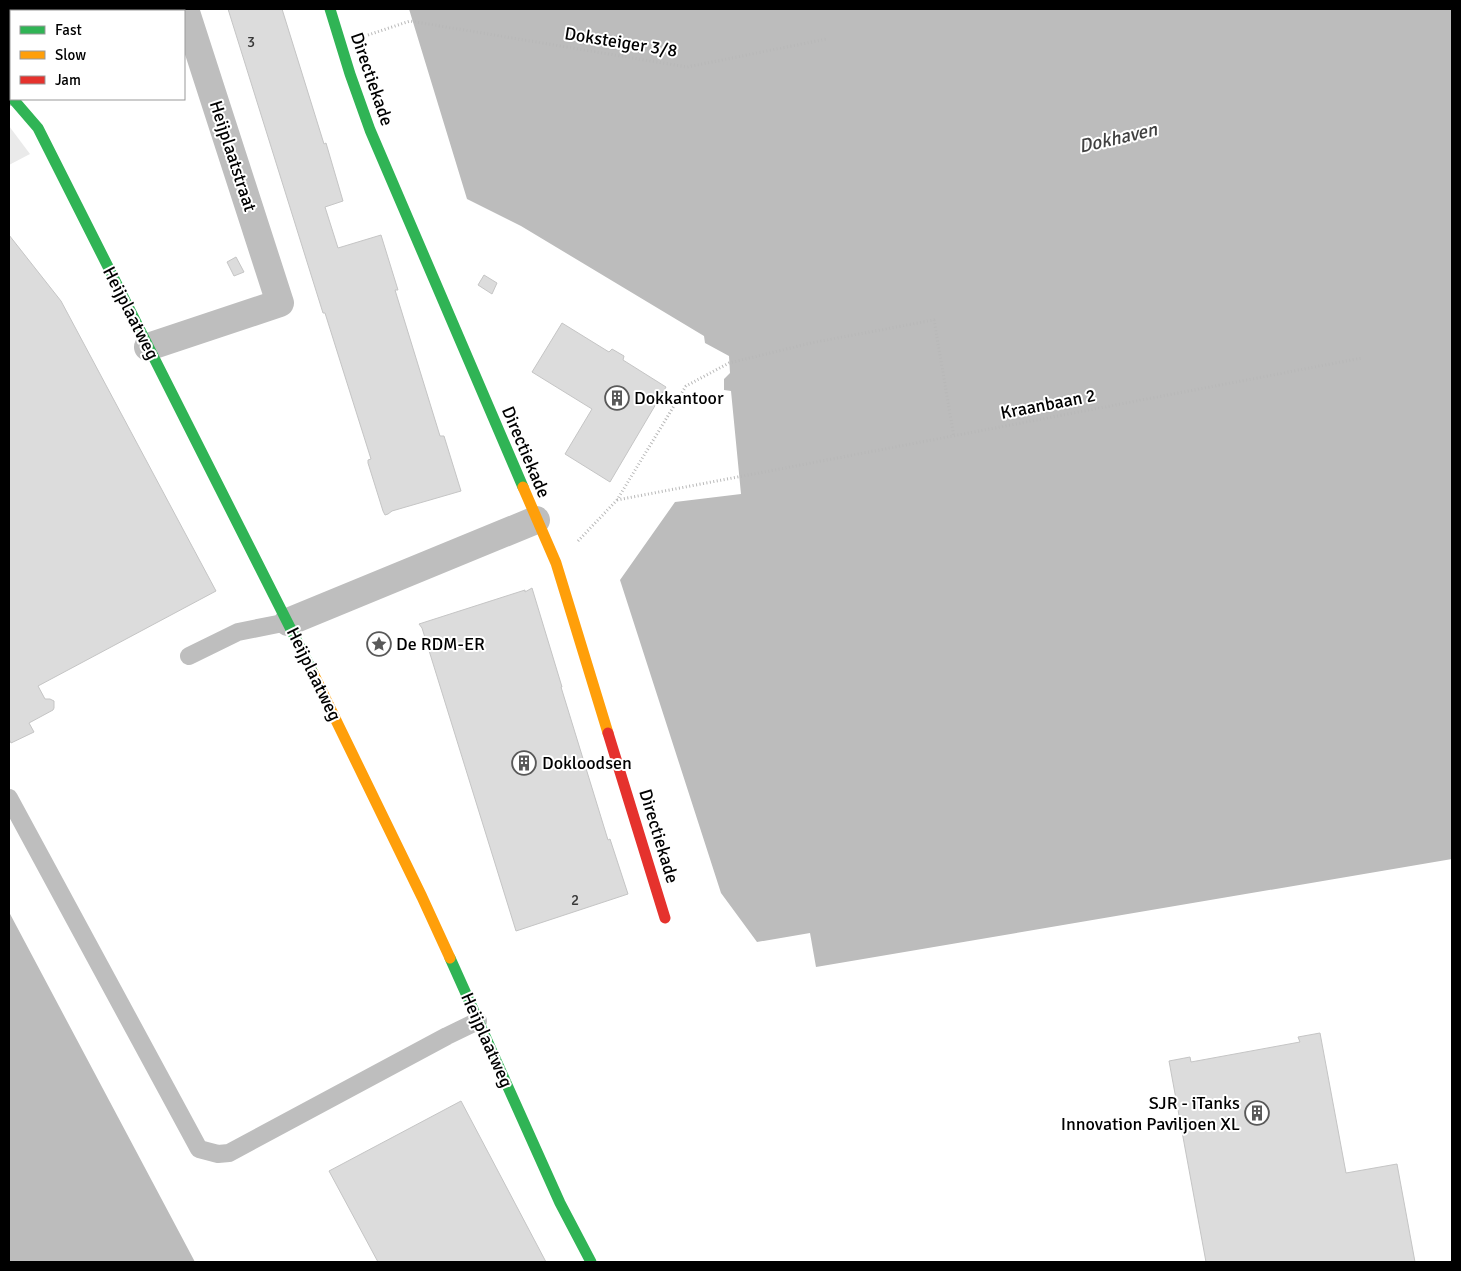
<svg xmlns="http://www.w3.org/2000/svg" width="1461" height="1271" font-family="Signika,sans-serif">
	<rect width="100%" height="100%" fill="#fff"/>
	<path fill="#eaeaea" d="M9,9H103L95,11H11V18L9,14Z
		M9,126L30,154L9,165Z"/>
	<path fill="#bcbcbc" d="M409,9H1452V859L816,967L810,933L757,942L721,893L620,580L675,502L741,494L731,391L724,390V379L730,373L729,356L705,343L704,336L521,226L467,199Z
		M9,912L195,1262H9Z"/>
	<path fill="#dcdcdc" stroke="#c5c5c5" d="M228,9H282L324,144L326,143L343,201L325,207L338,248L381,235L398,290H395L440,436H444L461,491L392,511L388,514L385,515L383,511L368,463V460L371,459L325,313H323Z
		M9,235L61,301L216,591L38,686L45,699H50L54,701V708L53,710L29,723L34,732L11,743L9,739Z
		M236,257L244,272L234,276L227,262Z
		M484,275L497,283L492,294L478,285Z
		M562,323L609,352L612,349L624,356L623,360L666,387L610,482L565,454L592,409L532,372Z
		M532,588L562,687H561L608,840L610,839L628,894L516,931L422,628L419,624L525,590V592Z
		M1320,1033L1346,1173L1397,1164L1415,1262H1206L1169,1061L1190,1057L1191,1062L1300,1042L1298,1037Z
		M461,1101L546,1262H378L329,1171Z"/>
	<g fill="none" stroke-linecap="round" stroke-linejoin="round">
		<path stroke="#b8b8b8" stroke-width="3" stroke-dasharray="1 2.5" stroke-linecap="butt" d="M107,11L115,9
			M368,35L410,21L687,67L827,39
			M617,500L1362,358
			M578,541L617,500L686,386L729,363L811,343L934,320L954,437"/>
		<path stroke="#bebebe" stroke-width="18" d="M189,656L238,632L288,622
			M9,798L199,1149L218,1154L229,1153L447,1036L478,1021"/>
		<path stroke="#bebebe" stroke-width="28" d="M9,30L11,34
			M9,92L11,72
			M148,347L280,303L185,9
			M288,622L536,520"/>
		<path stroke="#30b455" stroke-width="11" d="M330,9L350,74L370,130L523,487
			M13,99L38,128L313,673
			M450,958L560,1203L591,1262"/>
		<path stroke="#ff9f0a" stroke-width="11" d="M523,487L556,563L608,733
			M313,673L422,897L450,958"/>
		<path stroke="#e5322d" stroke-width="11" d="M608,733L665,918"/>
	</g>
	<defs>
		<g id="building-ring" transform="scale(1.25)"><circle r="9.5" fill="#fff" stroke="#595959" stroke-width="1.5"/><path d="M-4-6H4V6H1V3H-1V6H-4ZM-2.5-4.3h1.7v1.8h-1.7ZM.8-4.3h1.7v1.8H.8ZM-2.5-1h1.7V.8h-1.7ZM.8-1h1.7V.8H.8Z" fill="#595959"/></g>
		<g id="sight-ring" transform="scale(1.25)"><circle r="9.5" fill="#fff" stroke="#595959" stroke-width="1.5"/><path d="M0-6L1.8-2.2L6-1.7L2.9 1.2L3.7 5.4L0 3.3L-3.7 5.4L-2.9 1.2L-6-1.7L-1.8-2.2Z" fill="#595959"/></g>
	</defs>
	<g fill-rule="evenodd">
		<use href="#building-ring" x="617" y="398"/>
		<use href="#sight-ring" x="379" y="644"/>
		<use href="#building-ring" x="524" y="763"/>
		<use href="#building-ring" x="1257" y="1113"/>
	</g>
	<g text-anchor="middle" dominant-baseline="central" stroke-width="4" stroke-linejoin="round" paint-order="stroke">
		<g font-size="15" fill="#373737">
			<text x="251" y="42">3</text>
			<text x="575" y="900">2</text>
		</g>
		<g font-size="18" fill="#000" stroke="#fff">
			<text transform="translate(621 42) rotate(9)">Doksteiger 3/8</text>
			<text transform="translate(372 79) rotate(71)">Directiekade</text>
			<text transform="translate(233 156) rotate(72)">Heijplaatstraat</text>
			<text transform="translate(131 313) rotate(63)">Heijplaatweg</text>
			<text transform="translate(1048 404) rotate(-11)">Kraanbaan 2</text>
			<text transform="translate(526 452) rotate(67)">Directiekade</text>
			<text transform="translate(314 674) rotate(64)">Heijplaatweg</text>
			<text transform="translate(659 836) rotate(73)">Directiekade</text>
			<text transform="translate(487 1040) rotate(66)">Heijplaatweg</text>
		</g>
		<g font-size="18" fill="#000" stroke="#fff" text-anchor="start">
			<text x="634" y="398">Dokkantoor</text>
			<text x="396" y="644">De RDM-ER</text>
			<text x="542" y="763">Dokloodsen</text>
			<text x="1240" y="1103" text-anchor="end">SJR - iTanks<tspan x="1240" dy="21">Innovation Paviljoen XL</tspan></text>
		</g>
		<g font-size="19" font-style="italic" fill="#404040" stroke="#fff">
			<text transform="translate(1118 138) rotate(-13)">Dokhaven</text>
		</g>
	</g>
	<rect width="1461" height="1271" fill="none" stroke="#000000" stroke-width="20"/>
	<rect x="10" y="10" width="175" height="90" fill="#ffffff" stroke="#999999"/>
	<rect x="20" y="26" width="25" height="8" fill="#30b455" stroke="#999999"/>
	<text x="55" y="35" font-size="15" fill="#000000">Fast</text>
	<rect x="20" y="51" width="25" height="8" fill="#ff9f0a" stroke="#999999"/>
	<text x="55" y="60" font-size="15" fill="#000000">Slow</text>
	<rect x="20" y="76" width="25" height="8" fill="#e5322d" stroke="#999999"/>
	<text x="55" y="85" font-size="15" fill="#000000">Jam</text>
</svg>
